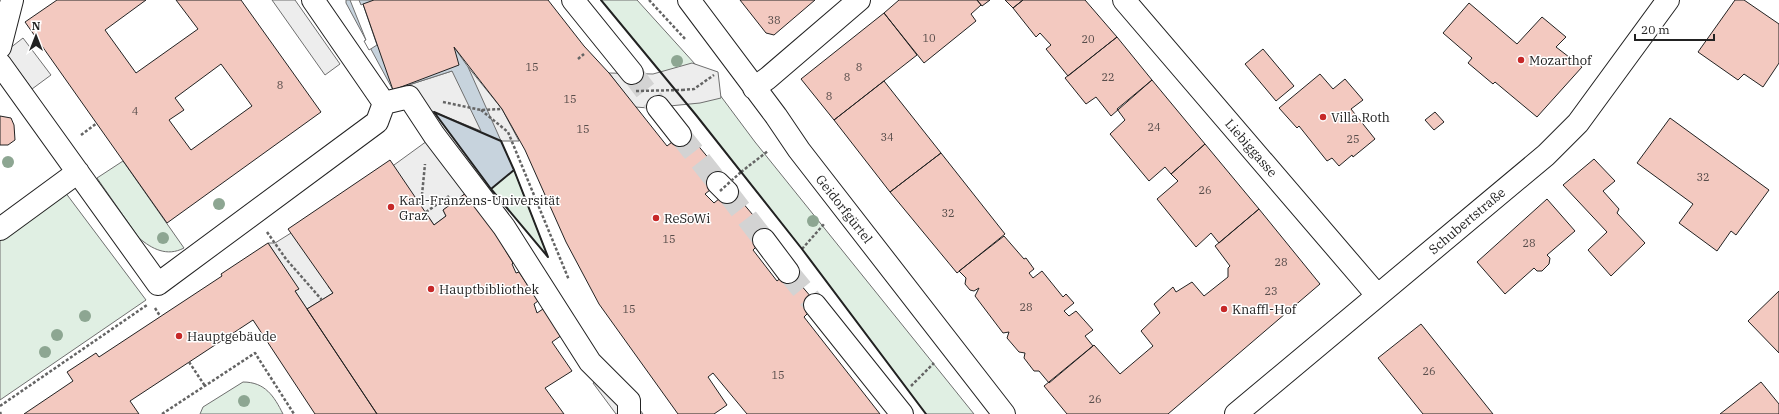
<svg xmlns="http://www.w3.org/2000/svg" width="1779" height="414" font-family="'IBM Plex Serif',serif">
	<rect width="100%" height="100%" fill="#fff"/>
	<path fill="#e0efe3" stroke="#6f6f6f" d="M601,0H637L705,75L755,142L974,414H926L802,249L687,104Z
		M123,161L184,248C167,257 152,249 139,238L97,178Z
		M514,170L548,257L491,189Z
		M65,192L146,300L0,400V238Z
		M243,382C265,382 274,396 283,414H200L203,407Z"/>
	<path fill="#ededed" stroke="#6f6f6f" d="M272,0H295L340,64L325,75Z
		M23,38L51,75L32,89L5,52Z
		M692,63L718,72L721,98L700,103L649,108L635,107L609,73L653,74Z
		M468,67L502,109L519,141H501L434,112L393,90L452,71Z
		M427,141L470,190L443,210L446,216L434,225L428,216L328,286L333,293L307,309L295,291L298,289L268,243H275L291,233L394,165Z
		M611,371L643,414H616L593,383Z"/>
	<path fill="#c7d3dd" stroke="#6f6f6f" d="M346,0H395L454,47L468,67L514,170L491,189L434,112L481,131L452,71L393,90L346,3Z"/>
	<path fill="#fff" stroke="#6f6f6f" d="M350,0H359L361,5L363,4L377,45L369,50L364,41L366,40Z"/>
	<path fill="#f3c9c0" stroke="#222" fill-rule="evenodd" d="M57,0H146L105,30L136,73L198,29L176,0H241L321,112L167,223L25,22ZM221,64L252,106L191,150L169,120L184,110L175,98Z
		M374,0H548L584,46L609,73L667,146L686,131L725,178L705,194L714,203L731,189L769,234L753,250L777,281L789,271L817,304L804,317L880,414H747L713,373L708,377L727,405L714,414H678L599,304L566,242L525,150L502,109L454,47L459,65L393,90L363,4Z
		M740,0H815L774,35L766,33Z
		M899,0H977L981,5L971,14L976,21L924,63L884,13Z
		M977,0H990L982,6Z
		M1005,0H1023L1013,8Z
		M1023,0H1085L1117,37L1068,76L1046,49L1051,45L1040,33L1036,37L1013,8Z
		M1735,0H1744L1779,24V63L1763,87L1744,74L1738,80L1698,52Z
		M1469,3L1517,44L1542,17L1566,37L1556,47L1582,67L1537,117L1495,82L1493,84L1468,63L1472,58L1443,33Z
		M884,13L917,55L834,120L801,79Z
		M1117,37L1152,80L1111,116L1096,97L1086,104L1065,78Z
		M1263,49L1294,86L1276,101L1245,64Z
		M1320,74L1333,89L1345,79L1363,100L1351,109L1375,139L1353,157L1352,155L1339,166L1332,158L1327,161L1299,126L1297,128L1279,108Z
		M1152,80L1205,144L1171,174L1165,167L1149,181L1110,134L1125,120L1117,109Z
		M884,81L941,153L890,192L834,120Z
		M1435,112L1444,122L1434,130L1425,120Z
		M0,116L11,118L14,125L15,140L8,145H0Z
		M1670,118L1769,190L1736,235L1731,231L1717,251L1679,223L1693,204L1637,163Z
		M1205,144L1259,209L1219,243L1211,233L1196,247L1157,199L1178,181L1171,174Z
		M941,153L1005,234L957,273L890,192Z
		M1594,159L1615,181L1603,191L1619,209L1617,213L1645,243L1611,276L1588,250L1607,232L1563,185Z
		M390,160L434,225L446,216L443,210L470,190L513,263L512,264L516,273L519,272L538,301L534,304L537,313L543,309L562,335L552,342L572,371L545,388L564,414H377L307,309L333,293L288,229Z
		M1547,199L1575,231L1547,255L1550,258L1549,264L1542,271H1537L1534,268L1505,294L1477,262Z
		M1259,209L1320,284L1168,414H1067L1044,386L1094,345L1120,374L1153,346L1141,331L1160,313L1154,304L1173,287L1176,292L1192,282L1204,296L1228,277V268L1230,266L1215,246Z
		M1004,236L1024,259L1026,258L1034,269L1029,273L1033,278L1042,271L1063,297L1066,294L1074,303L1064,311L1069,316L1076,311L1093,330L1085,336L1093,346L1049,383L1039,371H1034L1024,358L1025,353L1019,352L1007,338L1009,332L1003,333L975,296L979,288L974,291L970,290L965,284L966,278L959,271Z
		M268,243L299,289L295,291L377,414H315L253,320L130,401L139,414H24L73,381L67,372L96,353L99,357L222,276L221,274Z
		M1779,291V353L1748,321Z
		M1421,324L1493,414H1423L1378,358Z
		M1761,382L1779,404V414H1720Z"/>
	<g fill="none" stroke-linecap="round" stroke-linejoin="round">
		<path stroke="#d3d3d3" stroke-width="22" stroke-dasharray="22 11" stroke-linecap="butt" d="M632,73L658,107
			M680,135L718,183
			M727,192L764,240
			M788,272L815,305"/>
		<g stroke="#222" stroke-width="24">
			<path id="minor" d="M313,0L384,103L409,97L434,135L504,227L590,362L629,401V414
				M573,0L632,73
				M689,0L776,116L799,150L1004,414
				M1124,0L1377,295
				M0,47L12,0
				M0,64L158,284L377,122L384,103
				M754,88L768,78L859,0
				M658,107L680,135
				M718,183L727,192
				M0,229L78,172
				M764,240L788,272
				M815,305L902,414
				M1236,414L1546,155L1578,123L1668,0"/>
		</g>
		<path stroke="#646464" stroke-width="2.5" stroke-dasharray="3 2" stroke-linecap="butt" d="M649,0L686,40
			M578,59L584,54
			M682,90L694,89L714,75
			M443,102L481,110L502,109
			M481,110L508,132L569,280
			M81,135L97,123
			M741,172L768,151
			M421,205L425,164
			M426,212L449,196
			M267,232L286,259L322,300
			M802,249L825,223
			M155,308L160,316
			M189,362L205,386
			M911,386L934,363
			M0,406L147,305
			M0,412L1,414
			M162,414L255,353L294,414"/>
		<use href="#minor" stroke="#fff" stroke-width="22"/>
		<path stroke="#646464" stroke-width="2.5" stroke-dasharray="3 2" stroke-linecap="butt" d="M636,91L682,90
			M720,191L741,172"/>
		<path stroke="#222" stroke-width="2" d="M601,0L696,115L802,249L926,414
			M434,112L501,141L514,170L491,189Z
			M514,170L548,257L491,189Z"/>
	</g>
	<g fill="#8da692">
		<circle cx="677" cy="61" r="6"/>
		<circle cx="8" cy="162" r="6"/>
		<circle cx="219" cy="204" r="6"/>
		<circle cx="813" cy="221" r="6"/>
		<circle cx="163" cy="238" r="6"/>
		<circle cx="85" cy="316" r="6"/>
		<circle cx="57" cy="335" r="6"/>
		<circle cx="45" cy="352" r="6"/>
		<circle cx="244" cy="401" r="6"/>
	</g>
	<g fill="#c62828" stroke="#fff" stroke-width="1.5">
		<circle cx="1521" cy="60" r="4"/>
		<circle cx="1323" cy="117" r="4"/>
		<circle cx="391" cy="207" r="4"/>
		<circle cx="656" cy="218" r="4"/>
		<circle cx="431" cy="289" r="4"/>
		<circle cx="1224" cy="309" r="4"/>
		<circle cx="179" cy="336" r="4"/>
	</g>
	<g text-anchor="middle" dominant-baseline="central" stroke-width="3" stroke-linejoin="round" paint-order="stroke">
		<g font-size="11" fill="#564c4a">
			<text x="774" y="20">38</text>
			<text x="929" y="38">10</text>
			<text x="1088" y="39">20</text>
			<text x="532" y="67">15</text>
			<text x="859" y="67">8</text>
			<text x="847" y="77">8</text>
			<text x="1108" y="77">22</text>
			<text x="280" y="85">8</text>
			<text x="829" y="96">8</text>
			<text x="570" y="99">15</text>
			<text x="135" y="111">4</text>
			<text x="1154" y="127">24</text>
			<text x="583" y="129">15</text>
			<text x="887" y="137">34</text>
			<text x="1353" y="139">25</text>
			<text x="1703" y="177">32</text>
			<text x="1205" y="190">26</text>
			<text x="948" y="213">32</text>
			<text x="669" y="239">15</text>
			<text x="1529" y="243">28</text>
			<text x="1281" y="262">28</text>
			<text x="1271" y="291">23</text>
			<text x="1026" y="307">28</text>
			<text x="629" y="309">15</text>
			<text x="1429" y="371">26</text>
			<text x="778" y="375">15</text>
			<text x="1095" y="399">26</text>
		</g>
		<g font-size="13" fill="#222" stroke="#fff" text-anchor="start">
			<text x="1529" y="60">Mozarthof</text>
			<text x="1331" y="117">Villa Roth</text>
			<text x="399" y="200">Karl-Franzens-Universität<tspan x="399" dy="15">Graz</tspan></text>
			<text x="664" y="218">ReSoWi</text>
			<text x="439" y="289">Hauptbibliothek</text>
			<text x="1232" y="309">Knaffl-Hof</text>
			<text x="187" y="336">Hauptgebäude</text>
		</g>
		<g font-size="13" fill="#222" stroke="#fff">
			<text transform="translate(1251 148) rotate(49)">Liebiggasse</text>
			<text transform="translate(844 209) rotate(52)">Geidorfgürtel</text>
			<text transform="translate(1467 221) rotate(-40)">Schubertstraße</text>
		</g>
	</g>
	<g transform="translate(36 36)" stroke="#ffffff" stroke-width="3" paint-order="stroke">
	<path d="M0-3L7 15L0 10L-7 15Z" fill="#222222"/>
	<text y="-6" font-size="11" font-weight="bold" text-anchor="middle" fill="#222222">N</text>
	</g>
	<path d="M1635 34v6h79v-6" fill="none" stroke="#222222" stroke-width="2"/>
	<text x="1641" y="34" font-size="12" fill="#222222" stroke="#ffffff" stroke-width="3" paint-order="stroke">20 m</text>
</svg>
